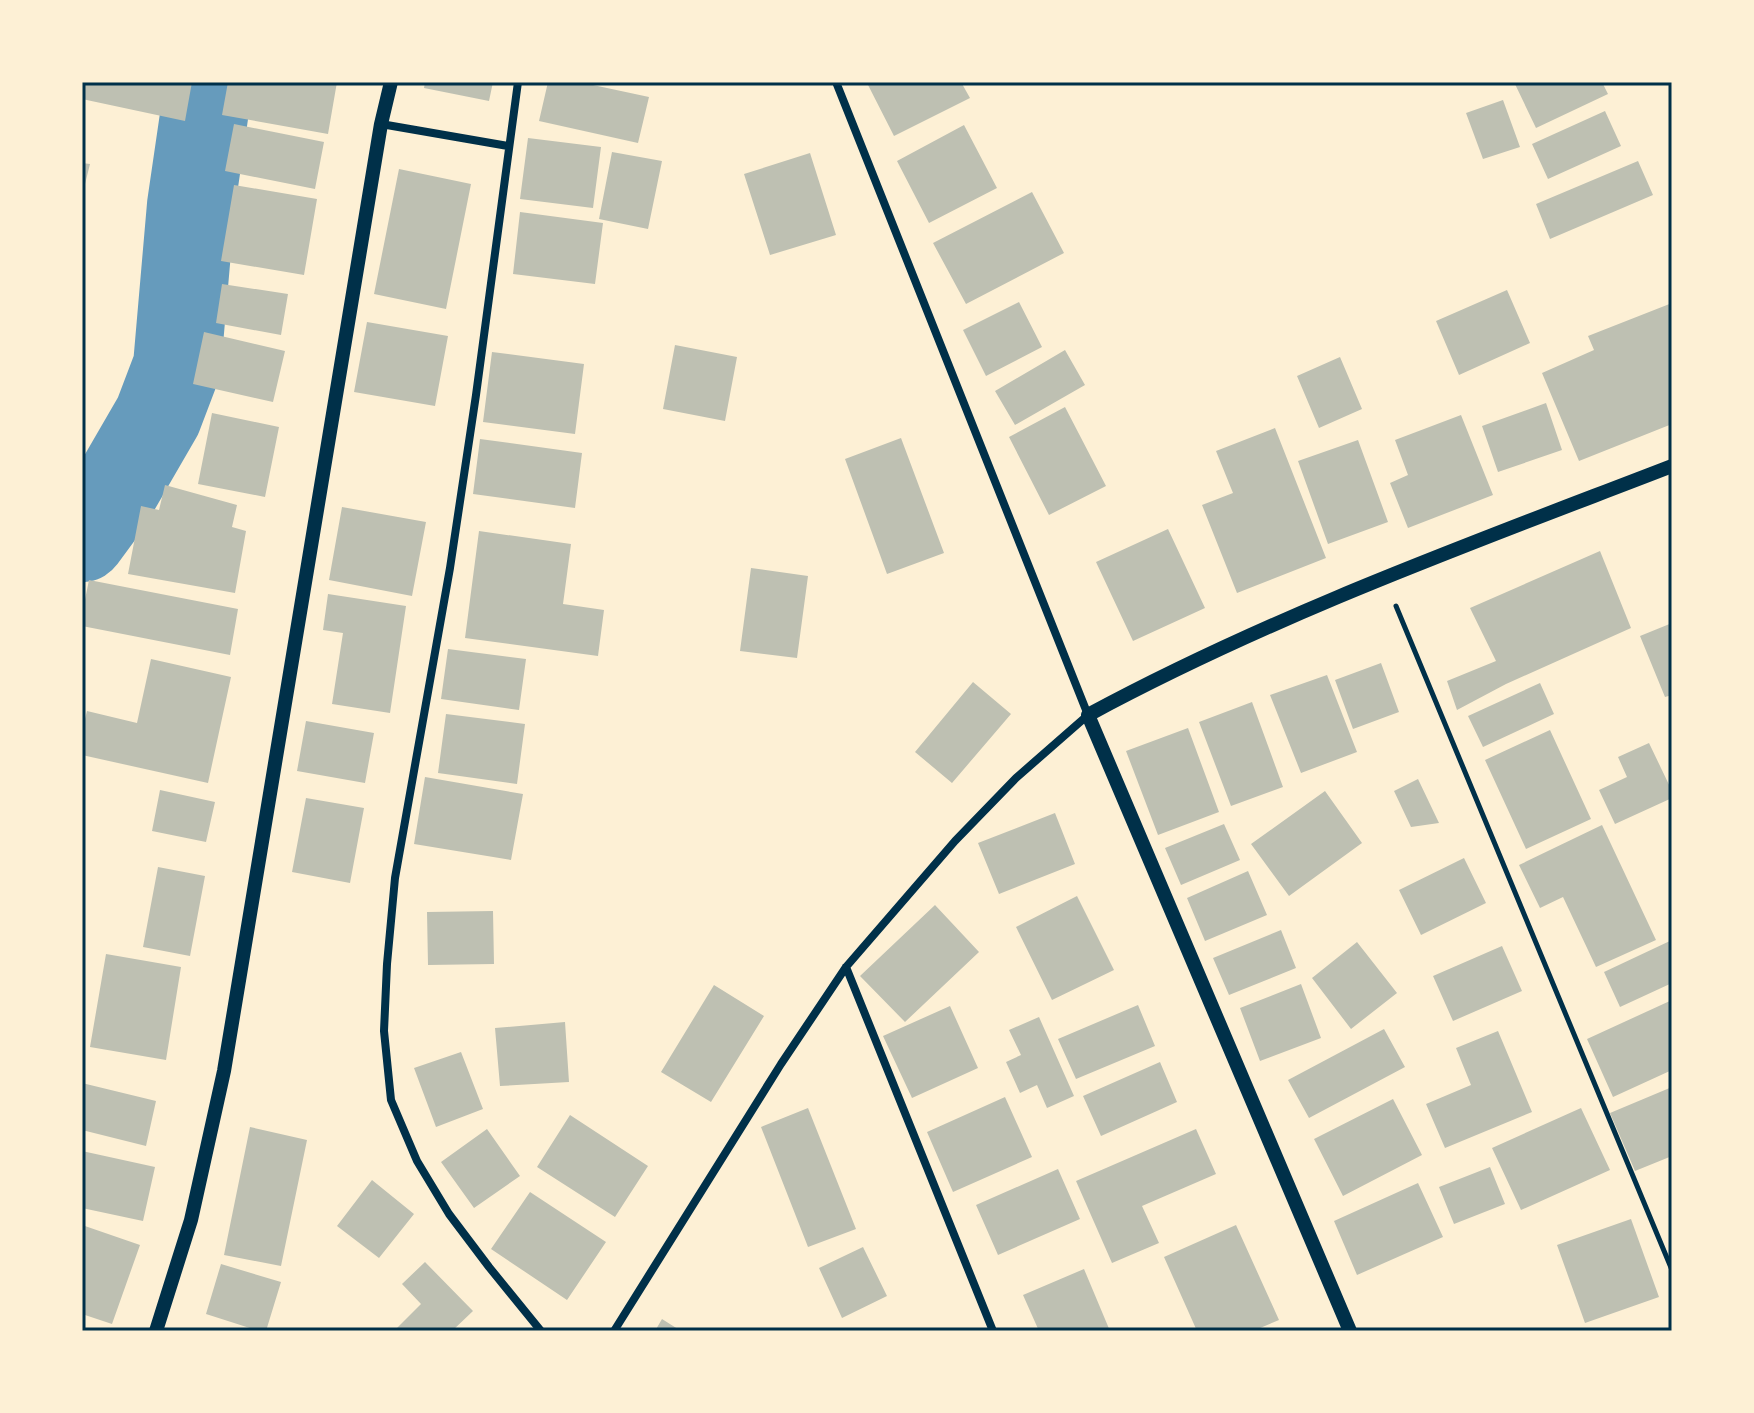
<svg xmlns="http://www.w3.org/2000/svg" width="1754" height="1413" font-family="'Nunito Sans',sans-serif">
	<rect width="100%" height="100%" fill="#fdf0d5"/>
	<g fill="none" stroke-linecap="round" stroke-linejoin="round">
		<path stroke="#669bbc" stroke-width="88" d="M82,538L107,504L158,416L177,366L191,205L209,82"/>
	</g>
	<path fill="#bec0b2" d="M82,82H192L185,121L82,99Z
		M228,82H337L328,134L222,115Z
		M425,82H493L489,101L424,88Z
		M548,82H579L649,97L638,143L539,121Z
		M870,82H961L970,98L894,136L867,83Z
		M1514,82H1602L1608,94L1536,128Z
		M1503,100L1520,147L1483,159L1466,113Z
		M1605,111L1621,146L1548,179L1532,144Z
		M234,124L324,142L315,189L225,171Z
		M964,125L997,188L929,223L897,161Z
		M528,138L601,147L593,208L520,199Z
		M612,152L662,161L648,229L599,219Z
		M810,153L836,235L770,255L744,174Z
		M1638,161L1653,195L1550,239L1536,204Z
		M82,163L90,164L83,192H82Z
		M399,169L471,184L446,309L374,294Z
		M234,185L317,199L304,275L221,261Z
		M1032,192L1064,253L966,304L933,243Z
		M520,212L603,223L595,284L513,274Z
		M222,284L288,294L281,335L216,323Z
		M1507,290L1530,343L1459,375L1436,321Z
		M1019,302L1042,347L986,376L963,330Z
		M1672,303V424L1579,461L1542,373L1594,350L1588,336Z
		M367,322L448,336L435,406L354,392Z
		M204,332L285,351L273,402L193,384Z
		M675,345L737,357L725,421L663,409Z
		M1065,350L1085,385L1015,425L995,391Z
		M492,352L584,364L575,434L483,422Z
		M1340,357L1362,409L1319,428L1297,376Z
		M1546,403L1562,450L1498,472L1482,426Z
		M1065,407L1106,486L1049,515L1009,437Z
		M212,413L279,427L265,497L198,484Z
		M1461,415L1493,495L1408,528L1390,483L1408,475L1395,440Z
		M1275,428L1326,558L1237,593L1202,505L1233,493L1216,451Z
		M901,438L944,553L887,574L845,459Z
		M480,439L582,453L575,508L473,494Z
		M1358,440L1388,522L1328,544L1298,461Z
		M165,485L237,505L232,527L246,531L235,593L128,574L141,506L159,510Z
		M342,507L426,522L412,596L329,580Z
		M1168,529L1205,608L1133,641L1096,562Z
		M479,531L571,544L563,604L604,610L598,656L465,638Z
		M1600,551L1631,628L1506,684L1457,710L1447,681L1496,661L1470,608Z
		M751,568L808,576L797,658L740,651Z
		M89,580L238,609L230,655L82,626V614Z
		M328,594L406,606L390,713L332,704L343,633L323,630Z
		M1672,623V695L1665,697L1640,636Z
		M448,649L526,659L519,710L441,699Z
		M151,659L231,677L208,783L82,755V731L87,711L137,723Z
		M1381,663L1399,712L1353,729L1335,680Z
		M1327,675L1357,752L1301,773L1270,695Z
		M973,682L1011,714L952,783L915,752Z
		M1540,683L1554,714L1483,747L1468,716Z
		M1252,702L1283,787L1231,806L1199,722Z
		M446,714L525,724L517,784L438,773Z
		M306,721L374,733L365,783L297,771Z
		M1188,728L1219,812L1158,835L1126,751Z
		M1550,730L1591,819L1526,849L1485,760Z
		M1649,743L1672,791V798L1615,824L1599,790L1627,777L1618,757Z
		M425,777L523,794L511,860L414,844Z
		M1418,779L1439,823L1411,827L1394,791Z
		M160,790L215,802L206,842L152,831Z
		M1325,791L1362,843L1289,896L1251,844Z
		M306,798L364,808L350,883L292,872Z
		M1055,813L1075,864L999,894L978,843Z
		M1224,824L1240,860L1181,885L1165,848Z
		M1602,825L1656,940L1596,967L1563,897L1540,908L1519,865Z
		M1464,858L1486,903L1421,935L1399,890Z
		M158,867L205,876L190,956L143,947Z
		M1248,871L1267,915L1205,941L1187,898Z
		M1077,896L1114,970L1052,1000L1016,927Z
		M935,905L979,952L905,1022L860,976Z
		M493,911L494,964L428,965L427,912Z
		M1281,930L1296,968L1229,995L1213,958Z
		M1672,940V983L1620,1007L1604,972Z
		M1357,942L1397,993L1351,1029L1312,978Z
		M1502,946L1522,991L1453,1021L1433,976Z
		M106,954L181,967L166,1060L90,1047Z
		M1301,984L1321,1038L1260,1061L1240,1008Z
		M714,985L764,1016L711,1102L661,1072Z
		M1672,1000V1070L1613,1097L1587,1039Z
		M1138,1005L1155,1046L1076,1079L1058,1039Z
		M950,1006L978,1068L912,1098L883,1036Z
		M1039,1017L1074,1096L1047,1108L1037,1085L1020,1093L1006,1062L1021,1055L1009,1030Z
		M565,1022L569,1082L500,1086L495,1028Z
		M1384,1029L1405,1067L1309,1118L1288,1080Z
		M1498,1031L1532,1112L1445,1148L1426,1104L1471,1085L1456,1048Z
		M461,1052L483,1109L436,1127L414,1068Z
		M1160,1062L1177,1102L1101,1136L1083,1096Z
		M82,1083L156,1101L146,1146L82,1130Z
		M1672,1087V1156L1635,1171L1610,1113Z
		M1005,1097L1032,1157L953,1192L927,1132Z
		M1393,1099L1422,1155L1343,1196L1314,1139Z
		M808,1108L856,1229L808,1247L761,1127Z
		M1581,1108L1610,1170L1521,1210L1492,1148Z
		M570,1115L648,1166L615,1217L537,1167Z
		M250,1127L307,1140L281,1266L224,1255Z
		M487,1129L520,1176L474,1208L441,1162Z
		M1196,1129L1216,1174L1142,1206L1159,1243L1112,1263L1076,1181Z
		M82,1151L155,1167L143,1221L82,1208Z
		M1490,1167L1505,1204L1454,1224L1439,1187Z
		M1058,1169L1080,1219L998,1255L976,1205Z
		M372,1180L414,1214L379,1258L337,1226Z
		M1418,1183L1443,1237L1357,1275L1334,1221Z
		M530,1192L606,1242L567,1300L491,1249Z
		M1631,1219L1659,1297L1585,1323L1557,1245Z
		M82,1225L140,1245L112,1324L82,1314Z
		M1236,1225L1279,1320L1253,1331H1197L1164,1257Z
		M863,1247L887,1296L842,1318L819,1268Z
		M425,1262L473,1311L452,1331H394L421,1304L402,1284Z
		M221,1264L281,1282L266,1331H259L206,1314Z
		M1084,1269L1110,1331H1039L1023,1295Z
		M662,1319L681,1331H655Z"/>
	<g fill="none" stroke-linecap="round" stroke-linejoin="round">
		<path stroke="#003049" stroke-width="5" d="M1396,606L1672,1270"/>
		<path stroke="#003049" stroke-width="8" d="M518,82L476,395L450,568L395,878L387,964L384,1031L391,1100L417,1161L449,1214L489,1267L541,1331
			M381,124L508,146
			M846,967L993,1331
			M614,1331L781,1064L846,967L955,841L1016,778L1088,715L836,82"/>
		<path stroke="#003049" stroke-width="14" d="M156,1331L191,1220L224,1071L381,124L391,82
			M1350,1331L1088,715C1275,614 1475,542 1672,466"/>
	</g>
	<rect width="1754" height="1413" fill="none" stroke="#fdf0d5" stroke-width="168"/>
	<rect x="84" y="84" width="1586" height="1245" fill="none" stroke="#003049" stroke-width="3"/>
</svg>
